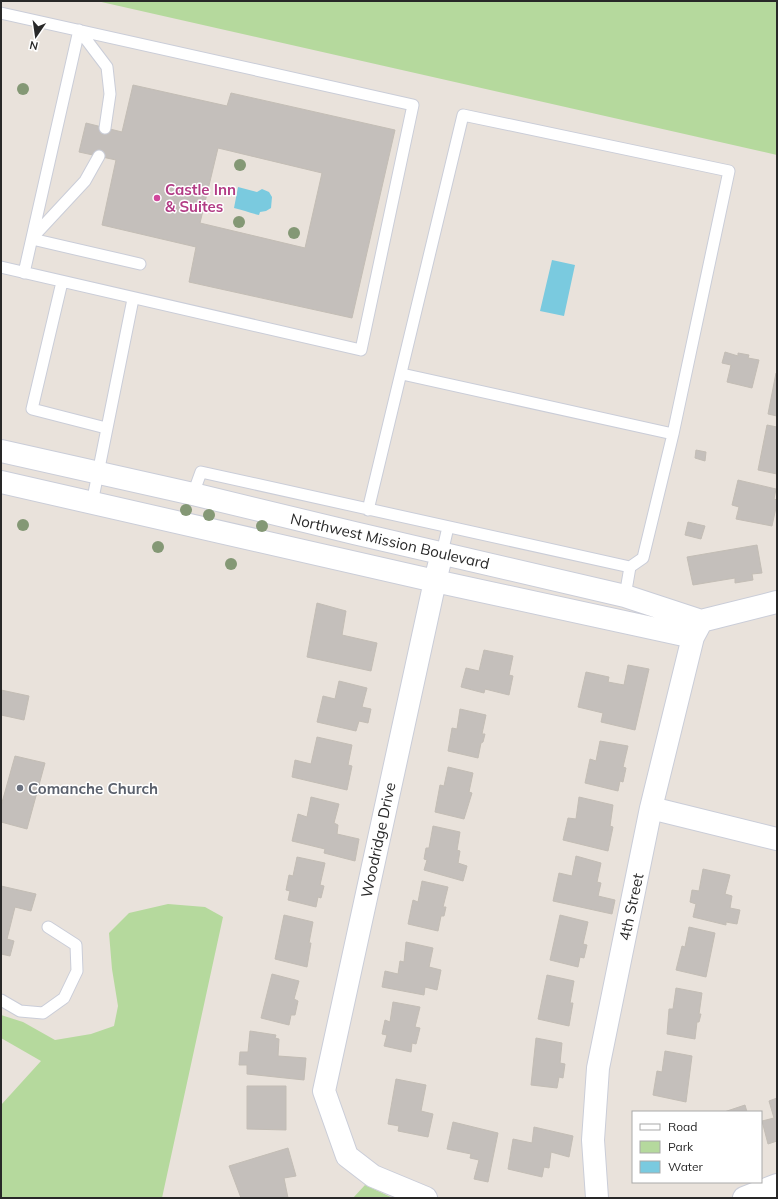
<svg xmlns="http://www.w3.org/2000/svg" width="778" height="1199" font-family="Mulish,sans-serif">
	<rect width="100%" height="100%" fill="#e9e2db"/>
	<path fill="#b5d99d" d="M97,1H777V155Z
		M168,904L205,907L223,917L162,1198H1V1105L41,1061L1,1038V1015L23,1022L55,1040L91,1034L114,1026L118,1006L112,969L109,933L129,913Z
		M365,1185L393,1198H353Z"/>
	<path fill="#7acadf" d="M238,187L257,192L262,189L269,192L272,197L271,208L266,211L260,212L259,215C250,213 243,210 234,208Z
		M552,260L575,265L564,316L540,311Z"/>
	<path fill="#c4bfbb" stroke="#c3bdb5" fill-rule="evenodd" d="M133,85L227,106L231,93L395,130L352,318L189,282L196,247L102,225L116,160L79,152L86,123L122,132ZM218,148L322,173L305,248L200,223Z
		M725,352L738,356V353L749,355L748,358L759,360L752,388L727,382L731,365L722,363Z
		M776,373H777V416L768,414Z
		M767,425L777,427V474L758,470Z
		M696,450L706,452L705,461L695,458Z
		M738,480L776,489L774,499L777,500V503L772,526L736,519L739,507L732,505Z
		M688,522L705,526L701,539L685,535Z
		M757,545L762,573L752,574L753,580L735,583V578L693,585L687,557Z
		M317,603L346,611L342,635L377,643L371,671L307,657Z
		M484,650L513,656L509,675L513,676L509,695L485,689L484,693L461,687L466,668L479,671Z
		M628,665L649,669L635,730L601,722L603,713L578,707L586,672L609,677L608,682L624,685Z
		M339,681L367,688L362,707L371,709L368,723L359,721L356,731L317,722L323,696L335,699Z
		M1,690L29,696L24,720L1,715Z
		M460,709L486,715L482,734H485L483,742L481,743L478,758L448,751L452,728L457,729Z
		M317,737L352,745L348,765L352,766L347,790L292,777L295,760L311,764Z
		M600,741L628,746L623,767L626,768L623,782L620,781L618,791L585,783L590,759L596,761Z
		M15,756L45,763L27,829L1,822V806Z
		M448,767L473,773L469,792L472,793L464,819L435,812L440,785L444,786Z
		M311,797L339,804L334,823L338,825L337,834L359,839L355,861L324,853L325,849L292,841L298,814L307,817Z
		M579,797L613,805L610,826L613,827L608,851L563,840L568,818L576,819Z
		M433,826L460,832L457,850L460,851L458,863L467,866L463,881L424,870L427,860L424,859L426,848H429Z
		M576,856L601,863L597,882L601,883L598,896L615,900L612,914L553,901L559,873L572,876Z
		M297,857L325,863L320,885L324,886L321,898L318,897L316,907L288,900L290,891L286,890L289,875L293,876Z
		M703,869L730,875L725,894L732,896L730,908L740,910L737,924L726,922V925L693,917L696,904L690,902L692,890L699,891Z
		M422,881L448,887L443,907H446L444,916H441L438,931L408,924L413,900L418,902Z
		M1,886L36,894L31,911L15,907L7,939L14,941L10,956L1,954Z
		M284,915L313,922L309,943H311L307,967L275,959Z
		M560,915L588,922L583,944L587,945L584,958L580,957L578,967L550,960Z
		M689,927L715,933L706,977L676,970L682,946L685,947Z
		M406,942L433,948L429,967L441,970L437,990L425,987L424,995L382,987L385,971L398,974L400,961L404,962Z
		M272,974L299,981L294,999L298,1001L295,1015H291L289,1025L261,1018Z
		M547,975L574,981L570,1003H573L569,1026L538,1019Z
		M676,988L702,993L699,1014H701L699,1022H697L695,1039L667,1034L669,1009H673Z
		M393,1002L420,1007L415,1027L420,1028L416,1044L412,1043L411,1052L384,1046L387,1035L382,1034L385,1020L390,1022Z
		M250,1031L276,1035L275,1038L279,1039L278,1056L306,1058L304,1080L247,1074V1065H239L240,1052H248Z
		M536,1038L562,1043L560,1063L565,1064L563,1078L559,1077L557,1088L531,1085Z
		M665,1051L692,1056L686,1102L653,1095L657,1071L662,1072Z
		M396,1079L426,1085L421,1111L433,1114L428,1137L398,1131L399,1126L388,1124Z
		M247,1086H286V1130L247,1129Z
		M777,1098V1141L768,1144L762,1121L774,1118L769,1101Z
		M745,1105L747,1112H724Z
		M453,1122L498,1133L488,1182L474,1179L479,1160L470,1158L471,1154L447,1149Z
		M534,1127L573,1136L569,1157L551,1152L549,1168L544,1167L542,1177L508,1169L513,1139L532,1143Z
		M288,1148L296,1176L284,1178L288,1198H241L229,1166Z"/>
	<g fill="none" stroke-linecap="round" stroke-linejoin="round">
		<g stroke="#cacdd8" stroke-width="13">
			<path id="lane" d="M1,13L413,105L361,350L1,267
				M79,30L107,67L110,94L105,128
				M32,238L85,181L99,156
				M32,239L140,264
				M24,273L79,30
				M62,282L32,409L106,428
				M402,374L673,434
				M193,494L201,472L630,567
				M92,503L133,299
				M368,510L463,115L729,171L673,434L643,558L630,567L625,596
				M442,553L448,527
				M1,1000L20,1011L43,1013L64,998L77,971L76,945L48,927"/>
		</g>
		<g stroke="#cacdd8" stroke-width="24">
			<path id="street" d="M1,451L193,494L354,533L625,596L701,621L777,602
				M1,482L435,581L693,637
				M651,808L777,839
				M426,1198L373,1176L347,1156L324,1091L435,581L442,553
				M597,1198L593,1140L598,1068L651,808L693,637L700,624
				M744,1198L777,1185"/>
		</g>
		<use href="#lane" stroke="#fff" stroke-width="11"/>
		<use href="#street" stroke="#fff" stroke-width="22"/>
	</g>
	<g fill="#849875">
		<circle cx="23" cy="89" r="6"/>
		<circle cx="240" cy="165" r="6"/>
		<circle cx="239" cy="222" r="6"/>
		<circle cx="294" cy="233" r="6"/>
		<circle cx="186" cy="510" r="6"/>
		<circle cx="209" cy="515" r="6"/>
		<circle cx="23" cy="525" r="6"/>
		<circle cx="262" cy="526" r="6"/>
		<circle cx="158" cy="547" r="6"/>
		<circle cx="231" cy="564" r="6"/>
	</g>
	<circle fill="#d1479c" stroke="#fff" stroke-width="1.5" cx="157" cy="198" r="4"/>
	<circle fill="#6b7280" stroke="#fff" stroke-width="1.5" cx="20" cy="788" r="4"/>
	<g text-anchor="middle" dominant-baseline="central" stroke-width="3" stroke-linejoin="round" paint-order="stroke">
		<g font-size="15" font-weight="bold" fill="#b23c85" stroke="#fff" text-anchor="start">
			<text x="165" y="189">Castle Inn<tspan x="165" dy="17">&amp; Suites</tspan></text>
		</g>
		<g font-size="15" fill="#282828" stroke="#fff">
			<text transform="translate(390 541) rotate(13)">Northwest Mission Boulevard</text>
			<text transform="translate(378 840) rotate(-78)">Woodridge Drive</text>
			<text transform="translate(631 907) rotate(-78)">4th Street</text>
		</g>
		<g font-size="15" font-weight="bold" fill="#5b616d" stroke="#fff" text-anchor="start">
			<text x="28" y="788">Comanche Church</text>
		</g>
	</g>
	<rect width="778" height="1199" fill="none" stroke="#282828" stroke-width="4"/>
	<rect x="632" y="1111" width="130" height="72" fill="#ffffff" stroke="#a9a9a9"/>
	<rect x="640" y="1124" width="20" height="6" fill="#ffffff" stroke="#a9a9a9"/>
	<text x="668" y="1131" font-size="12" fill="#282828">Road</text>
	<rect x="640" y="1141" width="20" height="12" fill="#b5d99d" stroke="#a9a9a9"/>
	<text x="668" y="1151" font-size="12" fill="#282828">Park</text>
	<rect x="640" y="1161" width="20" height="12" fill="#7acadf" stroke="#a9a9a9"/>
	<text x="668" y="1171" font-size="12" fill="#282828">Water</text>
	<g transform="translate(36 36) rotate(193)" stroke="#ffffff" stroke-width="3" paint-order="stroke">
	<path d="M0-3L7 15L0 10L-7 15Z" fill="#282828"/>
	<text y="-6" font-size="11" font-weight="bold" text-anchor="middle" fill="#282828">N</text>
	</g>
</svg>
